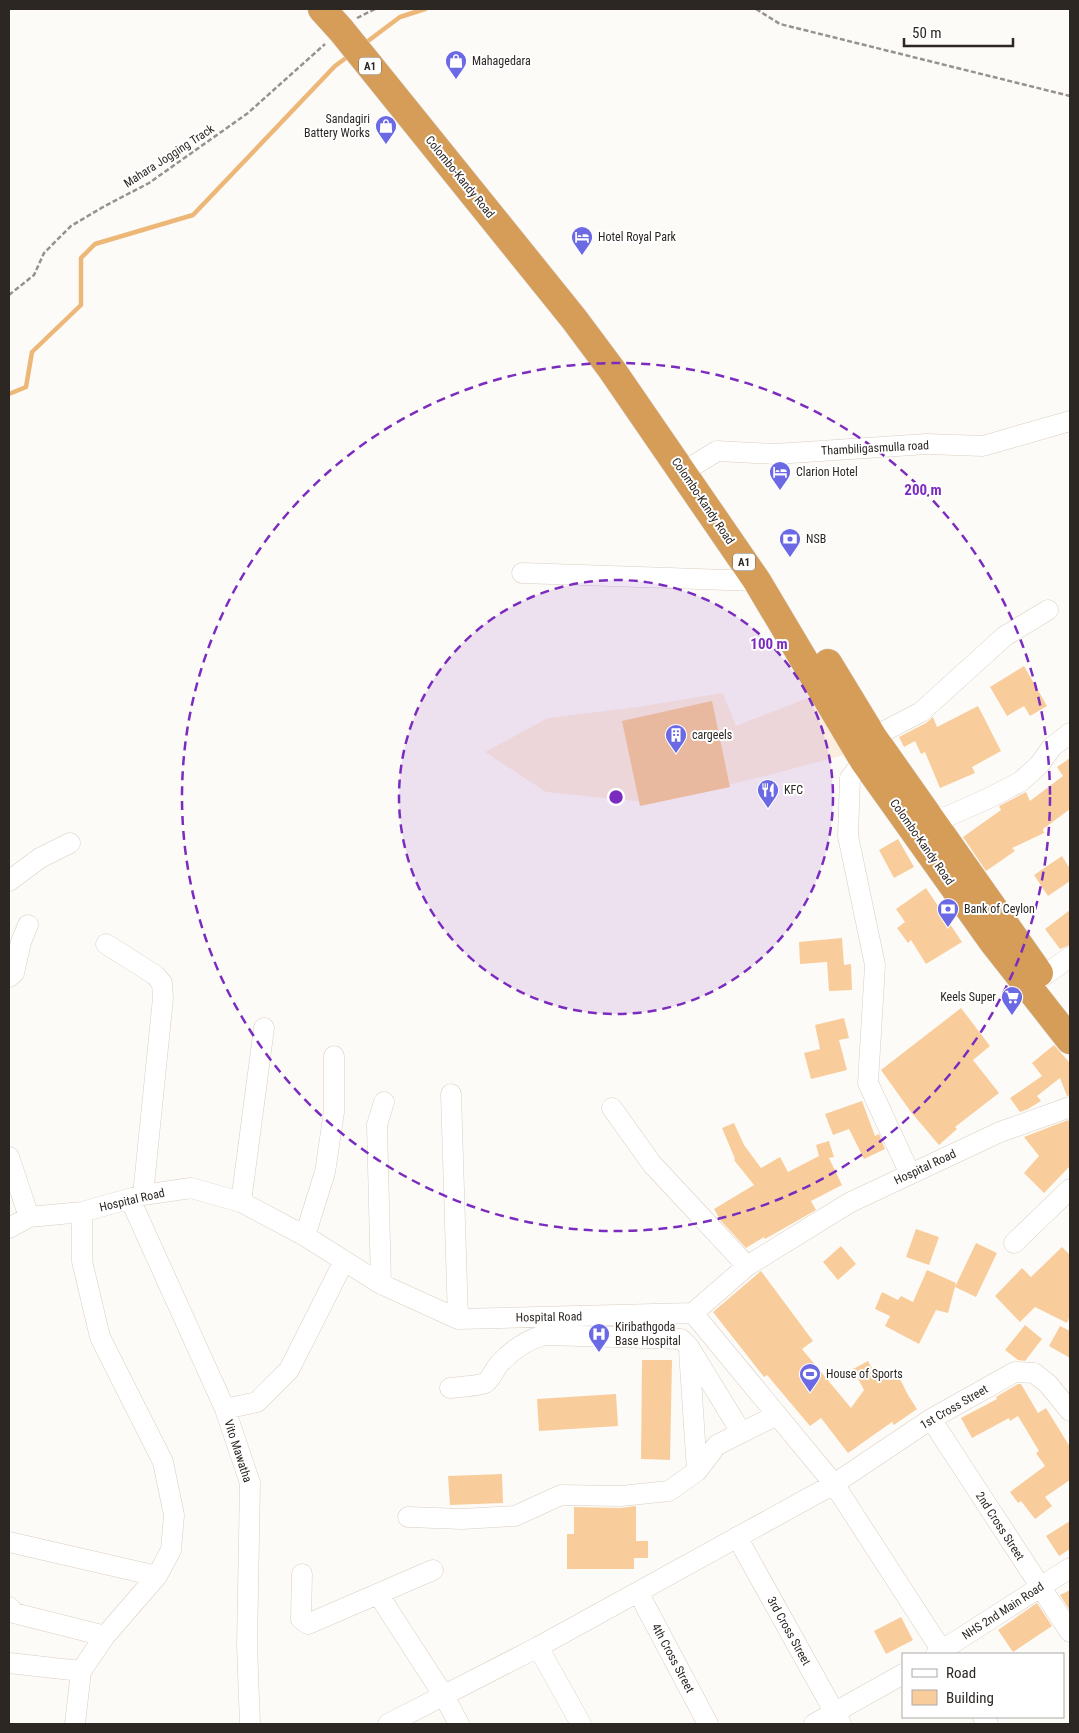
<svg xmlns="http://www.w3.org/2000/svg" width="1079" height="1733" font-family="'Roboto Condensed',sans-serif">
	<rect width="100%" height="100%" fill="#fdfbf8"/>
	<path fill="#fceedf" d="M723,693L736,726L813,696L844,755L769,775L653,803L546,792L485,752L548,718L637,707Z"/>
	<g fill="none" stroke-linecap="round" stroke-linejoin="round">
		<path stroke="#edb778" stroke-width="4.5" d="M364,44L400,17L425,9
			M9,394L26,387L32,352L81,305V258L95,244L193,215L335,66L350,55"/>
	</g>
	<path fill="#f9cd9b" d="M1024,666L1047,706L1030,716L1024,706L1007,716L990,687Z
		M712,701L730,787L640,806L622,721Z
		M978,706L1001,751L972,767L975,773L940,788L925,752L921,754L915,741L904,747L899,737L926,723L933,717L937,727Z
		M1070,758V809L1043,829L1044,833L1012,848L1015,851L986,871L963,837L1001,810L999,806L1026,792L1030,801L1063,776L1057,767Z
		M898,839L914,867L894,878L879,850Z
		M1062,856L1070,869V881L1048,896L1034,875Z
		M926,888L962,942L926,964L911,940L908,943L897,928L905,922L896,909Z
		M1070,910V945L1060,949L1045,929Z
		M842,938L844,965L851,964L852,990L829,991L827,962L800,964L799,942Z
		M961,1008L990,1046L973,1060L999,1093L955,1127L957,1129L939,1145L911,1112L881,1070Z
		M844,1018L849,1038L839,1040L847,1070L811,1079L804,1053L820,1049L815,1025Z
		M1054,1045L1070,1063V1095L1067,1096L1060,1078L1037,1096L1041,1101L1028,1109L1020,1112L1010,1098L1042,1076L1032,1063Z
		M862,1101L875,1136L879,1134L885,1149L864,1159L849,1129L833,1135L825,1114Z
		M1068,1120L1070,1124V1166L1044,1193L1024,1173L1039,1156L1024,1137Z
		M734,1123L744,1145L761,1168L780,1157L788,1172L819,1156L816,1145L829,1141L834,1157L829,1158L842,1185L811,1201L816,1210L765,1239L764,1237L746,1248L721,1221L714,1209L754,1185L734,1160L735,1159L722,1128Z
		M916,1229L939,1237L929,1265L906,1257Z
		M976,1243L997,1253L976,1297L955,1287Z
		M841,1246L856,1264L838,1280L823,1262Z
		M1062,1247L1070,1255V1316L1067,1323L1035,1307L1020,1322L995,1296L1022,1268L1031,1277Z
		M927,1270L956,1283L948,1313L936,1310L919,1344L885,1326L890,1316L875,1309L882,1292L898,1300L901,1296L913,1302Z
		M761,1271L813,1341L802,1349L851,1408L864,1390L853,1369L868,1361L878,1379L896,1371L908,1395L917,1409L894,1425L892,1422L848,1453L821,1418L810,1426L767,1375L764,1377L713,1312Z
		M1025,1325L1042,1339L1025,1361L1018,1360L1005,1350Z
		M1060,1326L1070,1331V1358L1049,1346Z
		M642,1360H672L670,1460L641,1459Z
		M1018,1384H1021L1038,1413L1046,1408L1070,1447V1480L1045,1497L1052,1506L1035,1519L1021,1501L1018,1503L1010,1492L1045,1466L1036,1453L1039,1451L1018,1416L1010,1421L1009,1418L972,1438L961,1418L997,1399L996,1397Z
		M616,1394L618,1426L539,1431L537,1399Z
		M502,1474L503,1503L450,1505L448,1476Z
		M636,1506V1541H648V1558H634V1569H567V1534H574V1507L621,1508Z
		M1070,1521V1549L1059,1556L1046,1536Z
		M1070,1590V1611L1060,1595Z
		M1037,1603L1052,1626L1013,1652L998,1630Z
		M901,1617L913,1640L886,1654L874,1631Z"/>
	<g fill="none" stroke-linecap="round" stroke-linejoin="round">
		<g stroke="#d9cec1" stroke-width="21">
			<path id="minor" d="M683,472L717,451L775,454L927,444L983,446L1070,421
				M522,573L757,581
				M873,737L921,712L1005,636L1048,610
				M864,761L850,778L848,836L875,965L868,1083L910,1174
				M920,816L926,813L944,818L989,798L1020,782L1039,765L1052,747L1070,733
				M9,881L40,858L70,843
				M106,944L155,975L162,983L163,998L143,1195
				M9,977L14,973L21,942L28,925
				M1042,977L1070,957
				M451,1094L458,1319
				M612,1108L652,1164L747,1266
				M9,1157L29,1217
				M130,1199L225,1409L250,1483L247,1646L250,1724
				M241,1202L264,1028
				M9,1228L29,1217L82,1212L143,1195L191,1188L241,1202L305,1236L381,1284L458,1319L693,1313L747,1266L849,1203L1000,1132L1070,1107
				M305,1236L325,1172L334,1112V1056
				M1014,1243L1070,1189
				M381,1284L377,1125L384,1102
				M693,1313L834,1484L931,1419L1015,1372L1034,1373L1048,1384L1070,1411
				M689,1350L697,1471
				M450,1388C459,1387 478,1386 485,1383C492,1378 494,1370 499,1364C511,1351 528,1339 545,1335L681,1339L689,1347L741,1432
				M225,1409L257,1402L289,1370L344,1261
				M931,1419L1070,1632
				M408,1517L462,1519L515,1516L561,1495L621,1496L669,1491L697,1471L717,1445L777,1415
				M737,1537L841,1724
				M9,1542L157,1576
				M302,1574L301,1619L308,1624L433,1570
				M638,1592L708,1724
				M378,1594L444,1696L459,1724
				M9,1607L14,1613L105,1636
				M538,1647L581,1724
				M936,1654L1070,1568
				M9,1663L81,1671
				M983,1717L988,1724
				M75,1724L81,1671L105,1636L157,1576L171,1550L174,1515L163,1462L100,1337L82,1261V1212
				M388,1724L538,1647L834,1484L944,1654
				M814,1724L903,1674"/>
		</g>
		<g stroke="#d9d8d7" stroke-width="29">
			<path id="highway" d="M322,9L341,30L574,319L612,370L757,581L864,761L993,942L1070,1040
				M828,663L873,737L1039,973"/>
		</g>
		<path stroke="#96928f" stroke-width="2.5" stroke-dasharray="5 2.5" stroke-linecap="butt" d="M756,9L780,24L1070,96
			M357,18L375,9
			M9,295L34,275L44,253L71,226L103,207L149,183L248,113L325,44"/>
		<use href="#minor" stroke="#fff" stroke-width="20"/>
		<use href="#highway" stroke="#d69d59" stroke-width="28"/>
	</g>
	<circle cx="616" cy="797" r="217" fill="#7b2cbf" fill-opacity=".12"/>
	<g fill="none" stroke="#7b2cbf" stroke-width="2.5" stroke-dasharray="9 6">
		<circle cx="616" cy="797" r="217"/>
		<circle cx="616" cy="797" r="434"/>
	</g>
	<defs>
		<g id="shop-pin" transform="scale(1.125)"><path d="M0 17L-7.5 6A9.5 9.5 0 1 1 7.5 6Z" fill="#6b6ae4" stroke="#fff"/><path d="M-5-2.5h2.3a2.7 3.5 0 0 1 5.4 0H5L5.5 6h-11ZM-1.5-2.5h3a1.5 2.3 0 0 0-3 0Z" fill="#fff"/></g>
		<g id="hotel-pin" transform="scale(1.125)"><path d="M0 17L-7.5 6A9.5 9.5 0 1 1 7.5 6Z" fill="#6b6ae4" stroke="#fff"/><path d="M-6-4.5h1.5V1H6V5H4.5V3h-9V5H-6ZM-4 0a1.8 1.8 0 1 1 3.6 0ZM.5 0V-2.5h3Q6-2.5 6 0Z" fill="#fff"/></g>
		<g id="bank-pin" transform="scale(1.125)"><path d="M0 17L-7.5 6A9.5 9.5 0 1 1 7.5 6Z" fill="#6b6ae4" stroke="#fff"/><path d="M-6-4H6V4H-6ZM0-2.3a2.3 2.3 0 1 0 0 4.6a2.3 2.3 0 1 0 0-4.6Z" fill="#fff"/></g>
		<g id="building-pin" transform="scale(1.125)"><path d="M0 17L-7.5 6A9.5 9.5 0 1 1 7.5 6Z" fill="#6b6ae4" stroke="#fff"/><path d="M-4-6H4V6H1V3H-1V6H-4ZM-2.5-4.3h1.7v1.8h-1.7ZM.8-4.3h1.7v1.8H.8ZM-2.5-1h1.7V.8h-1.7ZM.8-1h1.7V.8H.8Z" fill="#fff"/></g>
		<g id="restaurant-pin" transform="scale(1.125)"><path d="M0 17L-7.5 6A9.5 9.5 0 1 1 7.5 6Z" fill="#6b6ae4" stroke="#fff"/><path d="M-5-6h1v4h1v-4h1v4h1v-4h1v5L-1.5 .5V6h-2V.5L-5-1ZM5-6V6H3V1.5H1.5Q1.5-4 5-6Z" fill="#fff"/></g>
		<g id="supermarket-pin" transform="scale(1.125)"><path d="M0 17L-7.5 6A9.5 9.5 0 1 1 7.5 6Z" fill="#6b6ae4" stroke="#fff"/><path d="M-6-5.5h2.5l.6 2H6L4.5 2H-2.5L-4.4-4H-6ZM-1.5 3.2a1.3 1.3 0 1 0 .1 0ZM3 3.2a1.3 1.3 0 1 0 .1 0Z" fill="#fff"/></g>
		<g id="hospital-pin" transform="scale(1.125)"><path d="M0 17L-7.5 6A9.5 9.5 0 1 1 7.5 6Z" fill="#6b6ae4" stroke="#fff"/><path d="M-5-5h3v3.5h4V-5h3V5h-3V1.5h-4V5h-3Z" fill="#fff"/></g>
		<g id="stadium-pin" transform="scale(1.125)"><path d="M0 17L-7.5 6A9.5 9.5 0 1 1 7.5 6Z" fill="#6b6ae4" stroke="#fff"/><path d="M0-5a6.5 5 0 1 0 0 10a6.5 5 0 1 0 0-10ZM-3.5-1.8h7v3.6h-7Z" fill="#fff"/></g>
	</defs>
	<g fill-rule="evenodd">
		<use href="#shop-pin" x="456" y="61"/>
		<use href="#shop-pin" x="386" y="126"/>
		<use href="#hotel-pin" x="582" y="237"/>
		<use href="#hotel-pin" x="780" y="472"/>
		<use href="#bank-pin" x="790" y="539"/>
		<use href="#building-pin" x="676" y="735"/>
		<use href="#restaurant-pin" x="768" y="790"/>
		<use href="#bank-pin" x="948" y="909"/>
		<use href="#supermarket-pin" x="1012" y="997"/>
		<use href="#hospital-pin" x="599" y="1334"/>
		<use href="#stadium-pin" x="810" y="1374"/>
	</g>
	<g text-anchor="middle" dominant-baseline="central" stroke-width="4" stroke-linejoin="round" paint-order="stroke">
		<g fill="#fff" stroke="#6b6865" stroke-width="1">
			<rect x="359" y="57.5" width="22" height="17" rx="4"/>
			<rect x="733" y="553.5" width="22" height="17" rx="4"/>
		</g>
		<g font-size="11" font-weight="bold" fill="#2c2723">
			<text x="370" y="66">A1</text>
			<text x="744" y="562">A1</text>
		</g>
		<g font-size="12" fill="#2c2723" stroke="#fff" text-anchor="start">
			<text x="472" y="61">Mahagedara</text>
			<text x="370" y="119" text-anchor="end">Sandagiri<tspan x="370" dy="14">Battery Works</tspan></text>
			<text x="598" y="237">Hotel Royal Park</text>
			<text x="796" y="472">Clarion Hotel</text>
			<text x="806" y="539">NSB</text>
			<text x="692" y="735">cargeels</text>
			<text x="784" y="790">KFC</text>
			<text x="964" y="909">Bank of Ceylon</text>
			<text x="996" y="997" text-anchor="end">Keels Super</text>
			<text x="615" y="1327">Kiribathgoda<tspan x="615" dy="14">Base Hospital</tspan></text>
			<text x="826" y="1374">House of Sports</text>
		</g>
		<g font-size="12" fill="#2c2723" stroke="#fff">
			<text transform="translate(169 156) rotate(-33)">Mahara Jogging Track</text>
			<text transform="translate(460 177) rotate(51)">Colombo-Kandy Road</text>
			<text transform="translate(875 448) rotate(-3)">Thambiligasmulla road</text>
			<text transform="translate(703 501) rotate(56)">Colombo-Kandy Road</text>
			<text transform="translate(922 842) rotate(55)">Colombo-Kandy Road</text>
			<text transform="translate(925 1167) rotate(-25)">Hospital Road</text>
			<text transform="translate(132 1200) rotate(-13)">Hospital Road</text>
			<text transform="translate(549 1317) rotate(-1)">Hospital Road</text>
			<text transform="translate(954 1407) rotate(-30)">1st Cross Street</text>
			<text transform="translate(238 1451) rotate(72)">Vito Mawatha</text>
			<text transform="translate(1000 1526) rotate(57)">2nd Cross Street</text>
			<text transform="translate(1003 1611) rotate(-33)">NHS 2nd Main Road</text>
			<text transform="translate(789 1631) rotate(61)">3rd Cross Street</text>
			<text transform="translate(673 1658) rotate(62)">4th Cross Street</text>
		</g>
	</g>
	<circle cx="616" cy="797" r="8" fill="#7b2cbf" stroke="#fff" stroke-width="2.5"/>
	<g font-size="15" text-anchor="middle" font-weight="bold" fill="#7b2cbf" stroke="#fff" stroke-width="4" stroke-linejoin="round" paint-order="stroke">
		<text x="923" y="495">200 m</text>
		<text x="769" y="649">100 m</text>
	</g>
	<rect width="1079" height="1733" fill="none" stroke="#2c2723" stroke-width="20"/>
	<rect x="902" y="1653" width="162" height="65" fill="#ffffff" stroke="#aba9a7"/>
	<rect x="912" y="1669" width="25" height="8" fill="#ffffff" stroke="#aba9a7"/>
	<text x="946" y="1678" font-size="15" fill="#2c2723">Road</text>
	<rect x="912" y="1690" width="25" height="15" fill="#f9cd9b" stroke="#aba9a7"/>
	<text x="946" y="1703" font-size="15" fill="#2c2723">Building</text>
	<path d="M904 38v8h109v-8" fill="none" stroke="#2c2723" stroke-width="2.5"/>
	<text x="912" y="38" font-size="15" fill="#2c2723" stroke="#ffffff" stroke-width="4" paint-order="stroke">50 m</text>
</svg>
